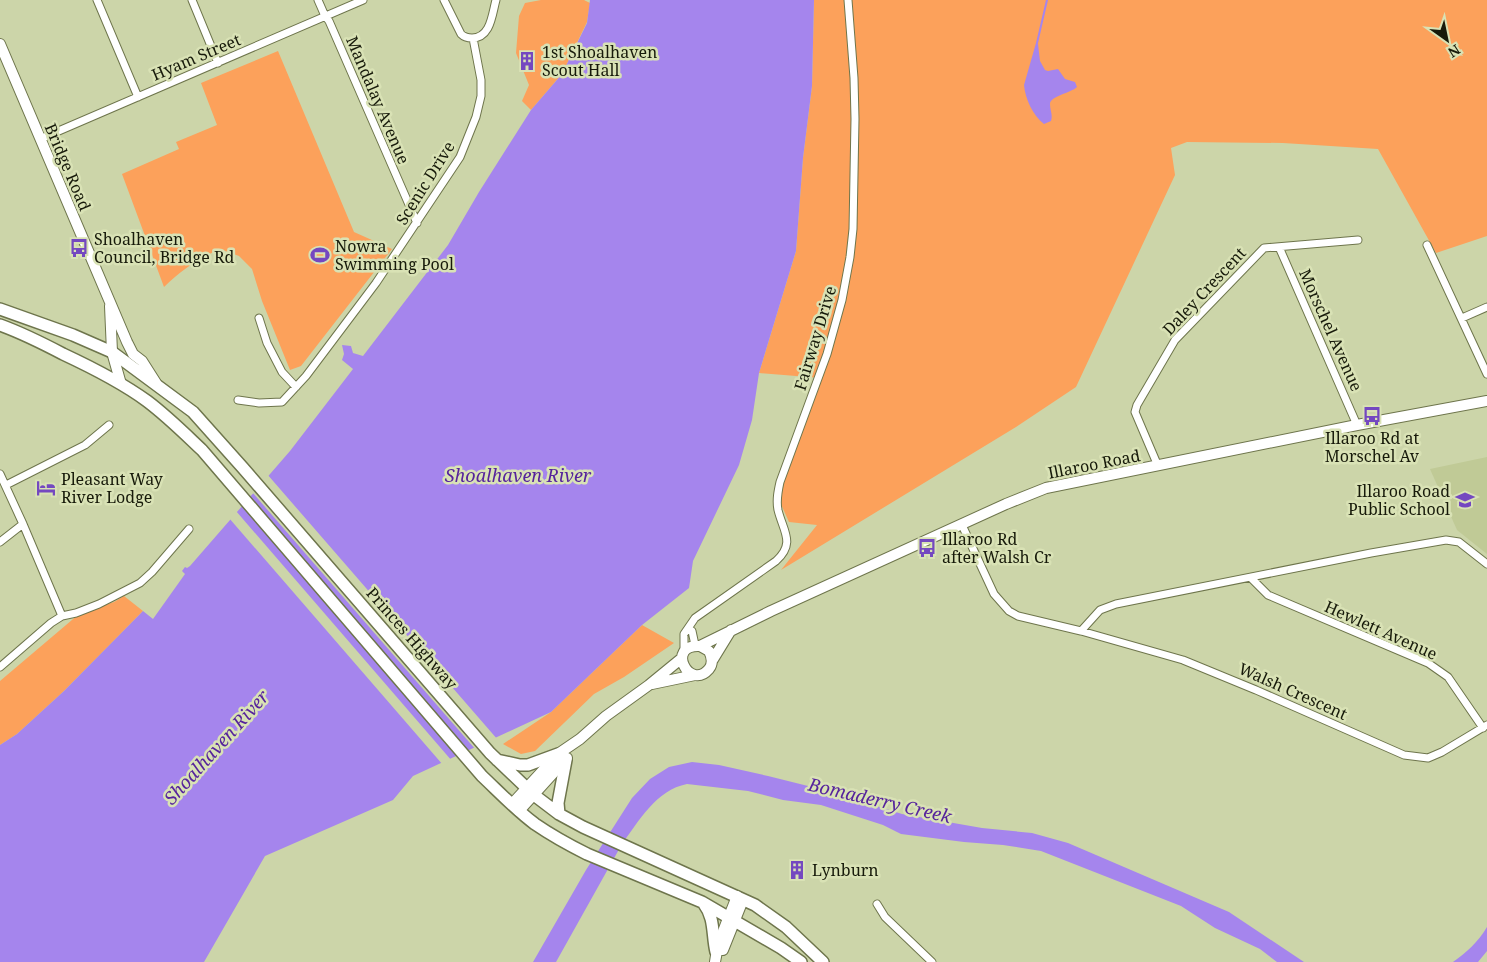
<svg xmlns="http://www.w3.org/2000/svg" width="1487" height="962" font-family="'Noto Serif',serif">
	<rect width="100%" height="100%" fill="#ccd5a9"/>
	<path fill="#c0ca96" d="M1487,457V554L1457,530L1430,469Z"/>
	<path fill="#fca15b" d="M541,0H584L590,3L587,22L562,74L531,110L522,101L529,85L516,53L519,16L525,3Z
		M814,0H1487V236L1436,253L1378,149L1283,143L1187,142L1171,148L1175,175L1076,387L1016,427L781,570L817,525L789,522L780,502L783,482L821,378L759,373L796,251L803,158L812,86Z
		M278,51L354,232L392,249L301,366L290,370L262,301L252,269L239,256L220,249C197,259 182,270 164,287L122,174L179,149L176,142L217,125L201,83Z
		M124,596L143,611L64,691L17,734L0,745V681L79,614L114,602Z
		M642,625L674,643L624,677L594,694L535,751L521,754L503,744L551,712Z"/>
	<path fill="#a585ed" d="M590,0H814L812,86L803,158L796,251L759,373L752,420L739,465L693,561L689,588L642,625L551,712L413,776L393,800L265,856L204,962H0V745L17,734L64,691L143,611L153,619L185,574L182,571L185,567L187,568L190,566L290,451L353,369L342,360L344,354L342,345L351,346L353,353L363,356L448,245L479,192L531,110L562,74L587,23Z
		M1036,43H1037L1038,44L1040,61L1045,70L1048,71L1058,69L1065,79L1075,82L1077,87C1071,93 1050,96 1050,104C1050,111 1053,114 1051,121L1044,124C1033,116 1025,98 1024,85Z
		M692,762L719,765L768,776L832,792L902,814L982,828L1032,833L1068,843L1229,912L1304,962H1277L1260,949L1215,928L1181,906L1041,851L1003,845L964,842L901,834L883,825L821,805L783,800L748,791L687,784C656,790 639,821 622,844L556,962H533L586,870L632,798L650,779L669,767Z
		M1487,927V951L1478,962H1453C1467,952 1478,942 1487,927Z"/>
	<path fill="#ccd5a9" d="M267,474L498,740L476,750L252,492Z
		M236,511L452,761L443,765L229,518Z"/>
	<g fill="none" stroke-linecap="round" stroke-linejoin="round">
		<path stroke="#a585ed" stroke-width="2" d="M1037,43L1047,0"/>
		<g stroke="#6e754c" stroke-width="9">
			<path id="minor" d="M97,0L138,97
				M192,0L218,63
				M318,0L325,16L329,21L417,223
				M444,0L461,34C464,37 467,38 472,38C491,38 492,14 496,0
				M40,139L363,0
				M1427,245L1487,374
				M1279,247L1357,425
				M259,318L267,343L282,372L296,387
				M1462,318L1487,307
				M238,400L259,403L282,402L306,376L376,283L460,157L476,117L481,96V80L473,38
				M1158,466L1135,412L1137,405L1175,340L1264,248L1358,240
				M0,474L23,524L62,616
				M6,485L85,445L109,425
				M962,525L994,594L1009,611L1018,616L1081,631L1183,660L1256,690L1404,755L1428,758L1442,752L1487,725
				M0,542L23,524
				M1251,578L1268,595L1428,663L1448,677L1483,728
				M688,629L692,631L695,645
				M1081,631L1100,610L1116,604L1371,553L1446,540L1459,542L1487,564
				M684,654V634L695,618L776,561C796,543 783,531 778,510C776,500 778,491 780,482L827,354L842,300L850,257L853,229L855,119L854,78L848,0
				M0,667L51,623L62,616L76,613L99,604L140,583L152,572L189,529
				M877,904L885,917L932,962"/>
		</g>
		<g stroke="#6e754c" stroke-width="12">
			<path id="secondary" d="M0,44L127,342L133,354L142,361L156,383
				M110,306L112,352L121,384
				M700,646L709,651C712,657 713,664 709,669C689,692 665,644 700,646L771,611L1006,504L1046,488L1357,425L1487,401
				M712,661L731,630
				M652,684L695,675
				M512,804L558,754L580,739L606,716L649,685L682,658
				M519,811L567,758
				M723,950L743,900
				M715,962C718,939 729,918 737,896"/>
		</g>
		<g stroke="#6e754c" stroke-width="14">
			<path id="trunk" d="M0,309L73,335L112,352L193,412L243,468L490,753L534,795L559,814L583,827L755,905L786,927L823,962
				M0,325C22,333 42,343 63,354C93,368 121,382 147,401C167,416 184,433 202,450L482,776C499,792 516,810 535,824C551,835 569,845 587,854L702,902L781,948L801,962
				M497,760L520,765H528L558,754
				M559,814L558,803L566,760
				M704,904C715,918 712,936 716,952"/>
		</g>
		<use href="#minor" stroke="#fff" stroke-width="7"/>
		<use href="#secondary" stroke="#fff" stroke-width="10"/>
		<use href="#trunk" stroke="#fff" stroke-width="11"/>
	</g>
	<defs>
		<g id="building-bare" transform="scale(1.5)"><path d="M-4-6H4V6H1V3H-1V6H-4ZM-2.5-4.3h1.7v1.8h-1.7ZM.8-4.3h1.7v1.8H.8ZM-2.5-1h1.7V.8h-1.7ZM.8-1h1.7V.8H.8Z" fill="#7448c0" stroke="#d9e2b5" stroke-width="2.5" paint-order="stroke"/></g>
		<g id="bus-bare" transform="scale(1.5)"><path d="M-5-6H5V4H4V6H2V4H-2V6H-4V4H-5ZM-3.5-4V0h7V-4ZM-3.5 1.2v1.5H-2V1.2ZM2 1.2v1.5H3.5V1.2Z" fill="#7448c0" stroke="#d9e2b5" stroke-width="2.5" paint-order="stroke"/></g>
		<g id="stadium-bare" transform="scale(1.5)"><path d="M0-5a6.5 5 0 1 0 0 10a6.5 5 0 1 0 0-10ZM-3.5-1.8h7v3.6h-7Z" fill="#7448c0" stroke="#d9e2b5" stroke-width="2.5" paint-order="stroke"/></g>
		<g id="hotel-bare" transform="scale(1.5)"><path d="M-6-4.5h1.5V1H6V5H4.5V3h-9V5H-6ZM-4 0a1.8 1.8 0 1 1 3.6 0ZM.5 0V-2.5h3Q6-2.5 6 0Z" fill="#7448c0" stroke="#d9e2b5" stroke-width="2.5" paint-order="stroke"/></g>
		<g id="school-bare" transform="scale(1.5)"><path d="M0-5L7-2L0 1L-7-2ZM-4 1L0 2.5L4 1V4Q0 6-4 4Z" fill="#7448c0" stroke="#d9e2b5" stroke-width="2.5" paint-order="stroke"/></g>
	</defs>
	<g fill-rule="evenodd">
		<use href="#building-bare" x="527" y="61"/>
		<use href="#bus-bare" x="79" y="248"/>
		<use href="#stadium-bare" x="320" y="255"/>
		<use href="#bus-bare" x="1372" y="416"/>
		<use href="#hotel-bare" x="46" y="488"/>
		<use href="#school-bare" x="1465" y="500"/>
		<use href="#bus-bare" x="927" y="548"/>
		<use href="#building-bare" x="797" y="870"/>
	</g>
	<g text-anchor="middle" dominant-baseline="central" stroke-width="5" stroke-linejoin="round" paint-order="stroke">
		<g font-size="16" fill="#171a0a" stroke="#d9e2b5" text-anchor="start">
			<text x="542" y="52">1st Shoalhaven<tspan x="542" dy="18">Scout Hall</tspan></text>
			<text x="94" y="239">Shoalhaven<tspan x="94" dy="18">Council, Bridge Rd</tspan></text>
			<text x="335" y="246">Nowra<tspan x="335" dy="18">Swimming Pool</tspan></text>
			<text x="1372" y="438" text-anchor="middle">Illaroo Rd at<tspan x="1372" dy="18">Morschel Av</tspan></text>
			<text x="61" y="479">Pleasant Way<tspan x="61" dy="18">River Lodge</tspan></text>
			<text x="1450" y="491" text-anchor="end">Illaroo Road<tspan x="1450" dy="18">Public School</tspan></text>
			<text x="942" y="539">Illaroo Rd<tspan x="942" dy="18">after Walsh Cr</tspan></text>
			<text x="812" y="870">Lynburn</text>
		</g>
		<g font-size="16" fill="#171a0a" stroke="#d9e2b5">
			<text transform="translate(196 57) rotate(-23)">Hyam Street</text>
			<text transform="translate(378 100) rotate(67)">Mandalay Avenue</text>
			<text transform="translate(68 167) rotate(67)">Bridge Road</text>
			<text transform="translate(425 183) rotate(-58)">Scenic Drive</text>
			<text transform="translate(1204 291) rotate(-47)">Daley Crescent</text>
			<text transform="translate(1331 330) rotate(66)">Morschel Avenue</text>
			<text transform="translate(815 338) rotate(-73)">Fairway Drive</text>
			<text transform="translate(1094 464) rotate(-11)">Illaroo Road</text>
			<text transform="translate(1381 630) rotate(24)">Hewlett Avenue</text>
			<text transform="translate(412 638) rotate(49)">Princes Highway</text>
			<text transform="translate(1293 691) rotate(24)">Walsh Crescent</text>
		</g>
		<g font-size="18" font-style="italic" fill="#56239c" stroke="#d9e2b5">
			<text x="518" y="475">Shoalhaven River</text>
			<text transform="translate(216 747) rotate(-48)">Shoalhaven River</text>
			<text transform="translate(880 800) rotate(13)">Bomaderry Creek</text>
		</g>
	</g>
	<g transform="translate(1447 40) rotate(147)" stroke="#d9e2b5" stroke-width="4" paint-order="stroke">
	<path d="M0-4L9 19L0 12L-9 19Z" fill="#171a0a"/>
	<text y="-8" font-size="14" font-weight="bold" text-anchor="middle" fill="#171a0a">N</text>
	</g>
</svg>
